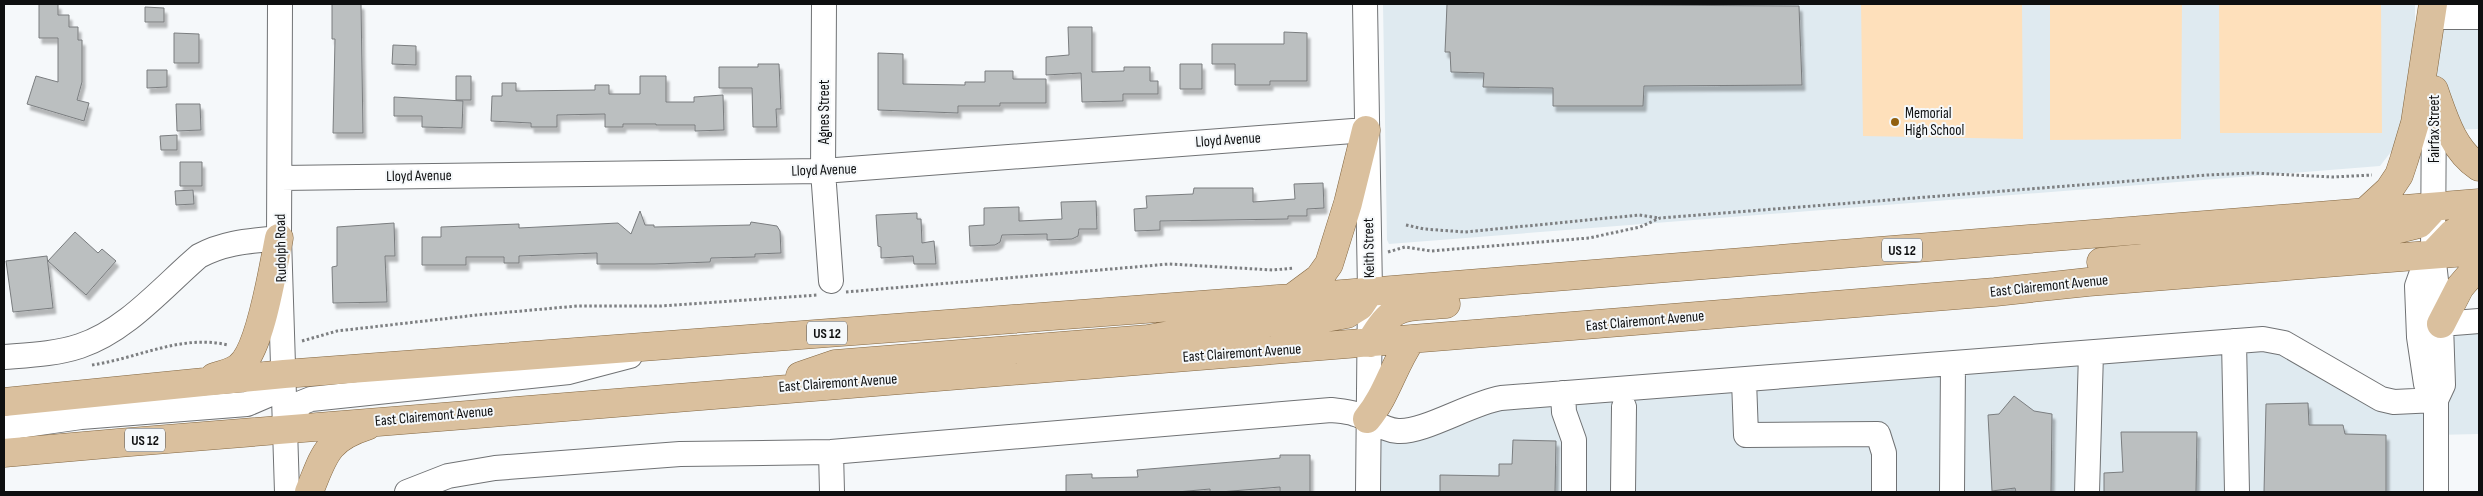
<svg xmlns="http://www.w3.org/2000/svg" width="2483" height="496" font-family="'Sofia Sans Condensed',sans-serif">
	<defs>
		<filter id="shadow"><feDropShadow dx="3" dy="5.5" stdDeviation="1" flood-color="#0004"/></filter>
	</defs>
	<rect width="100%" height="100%" fill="#f5f8fa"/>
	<path fill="#dfeaf0" d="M1383,4H2415V79L2397,144L2380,166L1389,244L1387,240Z
		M2433,4H2479V129L2434,130Z
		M2479,321V434L2435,435L2436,492H1368L1367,419L1390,430L1479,403L2263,339L2381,399L2435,400L2441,324Z"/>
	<path fill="#fee0bb" d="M1861,4H2022L2023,139L1863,136Z
		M2050,4H2182L2181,139L2050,140Z
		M2219,4H2381L2382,133H2220Z"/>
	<path fill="#bbbfc0" stroke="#7a7d7f" filter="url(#shadow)" d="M39,4H58V15H69V27H78V40H82V82L77,100L89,103L84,121L27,104L36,76L58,82V38H39Z
		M332,4H361L363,133H333L335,39H332Z
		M1447,4L1799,6L1802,85L1644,86L1643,106H1553V88L1483,87L1484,73L1451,72L1450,52H1445Z
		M145,7L164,8V22H145Z
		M1068,27H1092V72L1124,71V67H1150V81H1158V94H1123V101L1082,102L1081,73L1046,75V57L1069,55Z
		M1284,32L1307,33V81H1270V85H1235V64H1212V44H1284Z
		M174,33L199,34V63H174Z
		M393,45L416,46V65L392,64Z
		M878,53L903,54V84L965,85V82H985V71H1013V79H1046V103H1000V106H958V113L878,110Z
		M758,64H779L781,109H776L777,127H753L752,88H719V67H758Z
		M1180,64H1202V89H1180Z
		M147,70H167V87L147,88Z
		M456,76H471V100H456Z
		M640,76H666V102H694V97L723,95L724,130L695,131V125H656V124H623V127H605V114L557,115V127H531V123L491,121L492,96H502V83H516V91L595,90V85H609V94H640Z
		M394,97L463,101L462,128L422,127V116H394Z
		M176,104H200L201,130L177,131Z
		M177,135V150H161L160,136Z
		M180,162H202V186H180Z
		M1323,183L1324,208L1307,209V216H1288V219L1160,221V230L1135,231L1134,209L1147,208L1146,196L1193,194L1194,188H1253V202L1295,199L1294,184Z
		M193,190L194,204L176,205L175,191Z
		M1096,201L1097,229H1079L1078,236L1072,239L1047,240V234L1002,235L1000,242L995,245L970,246L969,226L984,225V208L1019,207V221L1062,219L1061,202Z
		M640,211L645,225H654V227L750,225L751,222L777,226L780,231L781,253L755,254V257L711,258L710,262L655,264H597V253L519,256V263H504V257H466V265H422V237H441V227L519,224V228L618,223L631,234Z
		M917,213V219H921L922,243L934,241L936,264H914L913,256L881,258V247L878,246L876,215Z
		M394,223L395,256H385L387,302L333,303L332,267L337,266V227Z
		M75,232L98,253L102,249L116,261L86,295L48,261Z
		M47,256L53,308L13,312L6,261Z
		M2014,396L2034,411L2052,414L2051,492H2016L2015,488L1992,491L1988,415L1999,414Z
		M2308,403L2309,425H2343L2345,434L2386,435V492H2264L2266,404Z
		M2121,432H2197L2196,492H2104V473L2123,472Z
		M1513,440L1556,441L1555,492H1440V475L1499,476V464H1512Z
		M1280,455H1310V492H1280V487L1220,492H1210V489L1177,492H1066V475L1092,474V478L1138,477L1137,470L1280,458Z"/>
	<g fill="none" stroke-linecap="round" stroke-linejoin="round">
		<g stroke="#707274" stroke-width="26">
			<path id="minor" d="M280,4L279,238L287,492
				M824,4L823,171L831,281
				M1365,4L1370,291L1368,492
				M2433,17H2479
				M2434,96L2433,254L2441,324L2443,385L2436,400V492
				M281,178L823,171L1366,130
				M2433,254L2422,272L2417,286L2419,337L2426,384L2436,400
				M2441,324L2479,321
				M2234,341L2237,492
				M4,357C29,355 56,354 80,346C126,331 163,287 199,256C225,242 250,241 279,238
				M1744,380L1746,435L1878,434L1884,453V492
				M1563,393L1564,412L1574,440V492
				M4,428L81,417L247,404L268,395L284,374
				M286,428L301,403L311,399L569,372L630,356
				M831,452L832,492
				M407,492L448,476L495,468L680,454L831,452L1331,410C1339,411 1347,411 1355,414C1369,418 1382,430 1398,431C1423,433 1471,403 1501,398L2263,339L2284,343L2381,399L2394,402L2436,400
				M1623,492L1624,407
				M1952,492L1953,364
				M2087,492L2091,353"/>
		</g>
		<g stroke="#836742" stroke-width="29">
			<path id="major" d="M2434,90C2444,118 2453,150 2479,167
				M2364,213L2389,190L2399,175L2404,160L2415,123L2433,4
				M2433,254L2453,233L2479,226
				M2101,262L2185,254L2225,246L2395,230L2419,224L2432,210
				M1292,298L1319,278L1329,264L1348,203L1366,130
				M2441,324L2460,287L2479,265
				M1370,343C1393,302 1402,308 1446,304
				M800,376L835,364L1148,339L1214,327L1325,318L1347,314L1360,306L1370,291
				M214,377C222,374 232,373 239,367C261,350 273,267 279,238
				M4,402L284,374L1292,298L2479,203
				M1367,419C1387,395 1393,366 1411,340
				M4,453C667,394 1331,347 1995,292L2088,282L2479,251
				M309,492C324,456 326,439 367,426"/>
		</g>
		<path stroke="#7d7f81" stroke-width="3" stroke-dasharray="2.5 2.5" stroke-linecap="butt" d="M1406,225L1424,229L1465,232L1639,215L1659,218
			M1388,252L1405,247L1431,251L1589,238L1640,227L1660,218L2207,175L2253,173L2334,177L2372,175
			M846,292L1169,264L1273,270L1294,268
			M302,341L337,331L477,315L577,306H661L818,295
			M92,365C139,358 181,334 228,345"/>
		<use href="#minor" stroke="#fff" stroke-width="24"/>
		<use href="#major" stroke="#dac09e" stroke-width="28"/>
	</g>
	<circle fill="#91600f" stroke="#f5f8fa" stroke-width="2" cx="1895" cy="122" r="5"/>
	<g text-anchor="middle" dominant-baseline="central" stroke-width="4" stroke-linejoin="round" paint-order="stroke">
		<g fill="#f5f8fa" stroke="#535556" stroke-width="1">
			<rect x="1882" y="238.5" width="40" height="23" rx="4"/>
			<rect x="807" y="321.5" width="40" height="23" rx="4"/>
			<rect x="125" y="428.5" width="40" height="23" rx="4"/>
		</g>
		<g font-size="14" font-weight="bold" fill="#0e0f10">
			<text x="1902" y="250">US 12</text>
			<text x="827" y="333">US 12</text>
			<text x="145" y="440">US 12</text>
		</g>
		<g font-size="15" fill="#0e0f10" stroke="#f5f8fa">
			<text transform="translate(824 112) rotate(-90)">Agnes Street</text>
			<text transform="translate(2434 129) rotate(-90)">Fairfax Street</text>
			<text transform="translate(1228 140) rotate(-4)">Lloyd Avenue</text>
			<text transform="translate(824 170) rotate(-2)">Lloyd Avenue</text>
			<text transform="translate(419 176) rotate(-1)">Lloyd Avenue</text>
			<text transform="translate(281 248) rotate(-91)">Rudolph Road</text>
			<text transform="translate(1369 248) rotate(-91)">Keith Street</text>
			<text transform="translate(2049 286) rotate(-6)">East Clairemont Avenue</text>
			<text transform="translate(1645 321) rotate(-5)">East Clairemont Avenue</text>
			<text transform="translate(1242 353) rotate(-4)">East Clairemont Avenue</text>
			<text transform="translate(838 383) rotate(-4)">East Clairemont Avenue</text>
			<text transform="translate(434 416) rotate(-5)">East Clairemont Avenue</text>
		</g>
		<g font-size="15" fill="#0e0f10" stroke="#f5f8fa" text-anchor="start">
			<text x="1905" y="113">Memorial<tspan x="1905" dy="17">High School</tspan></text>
		</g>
	</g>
	<rect width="2483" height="496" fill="none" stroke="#0e0f10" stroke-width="10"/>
</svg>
